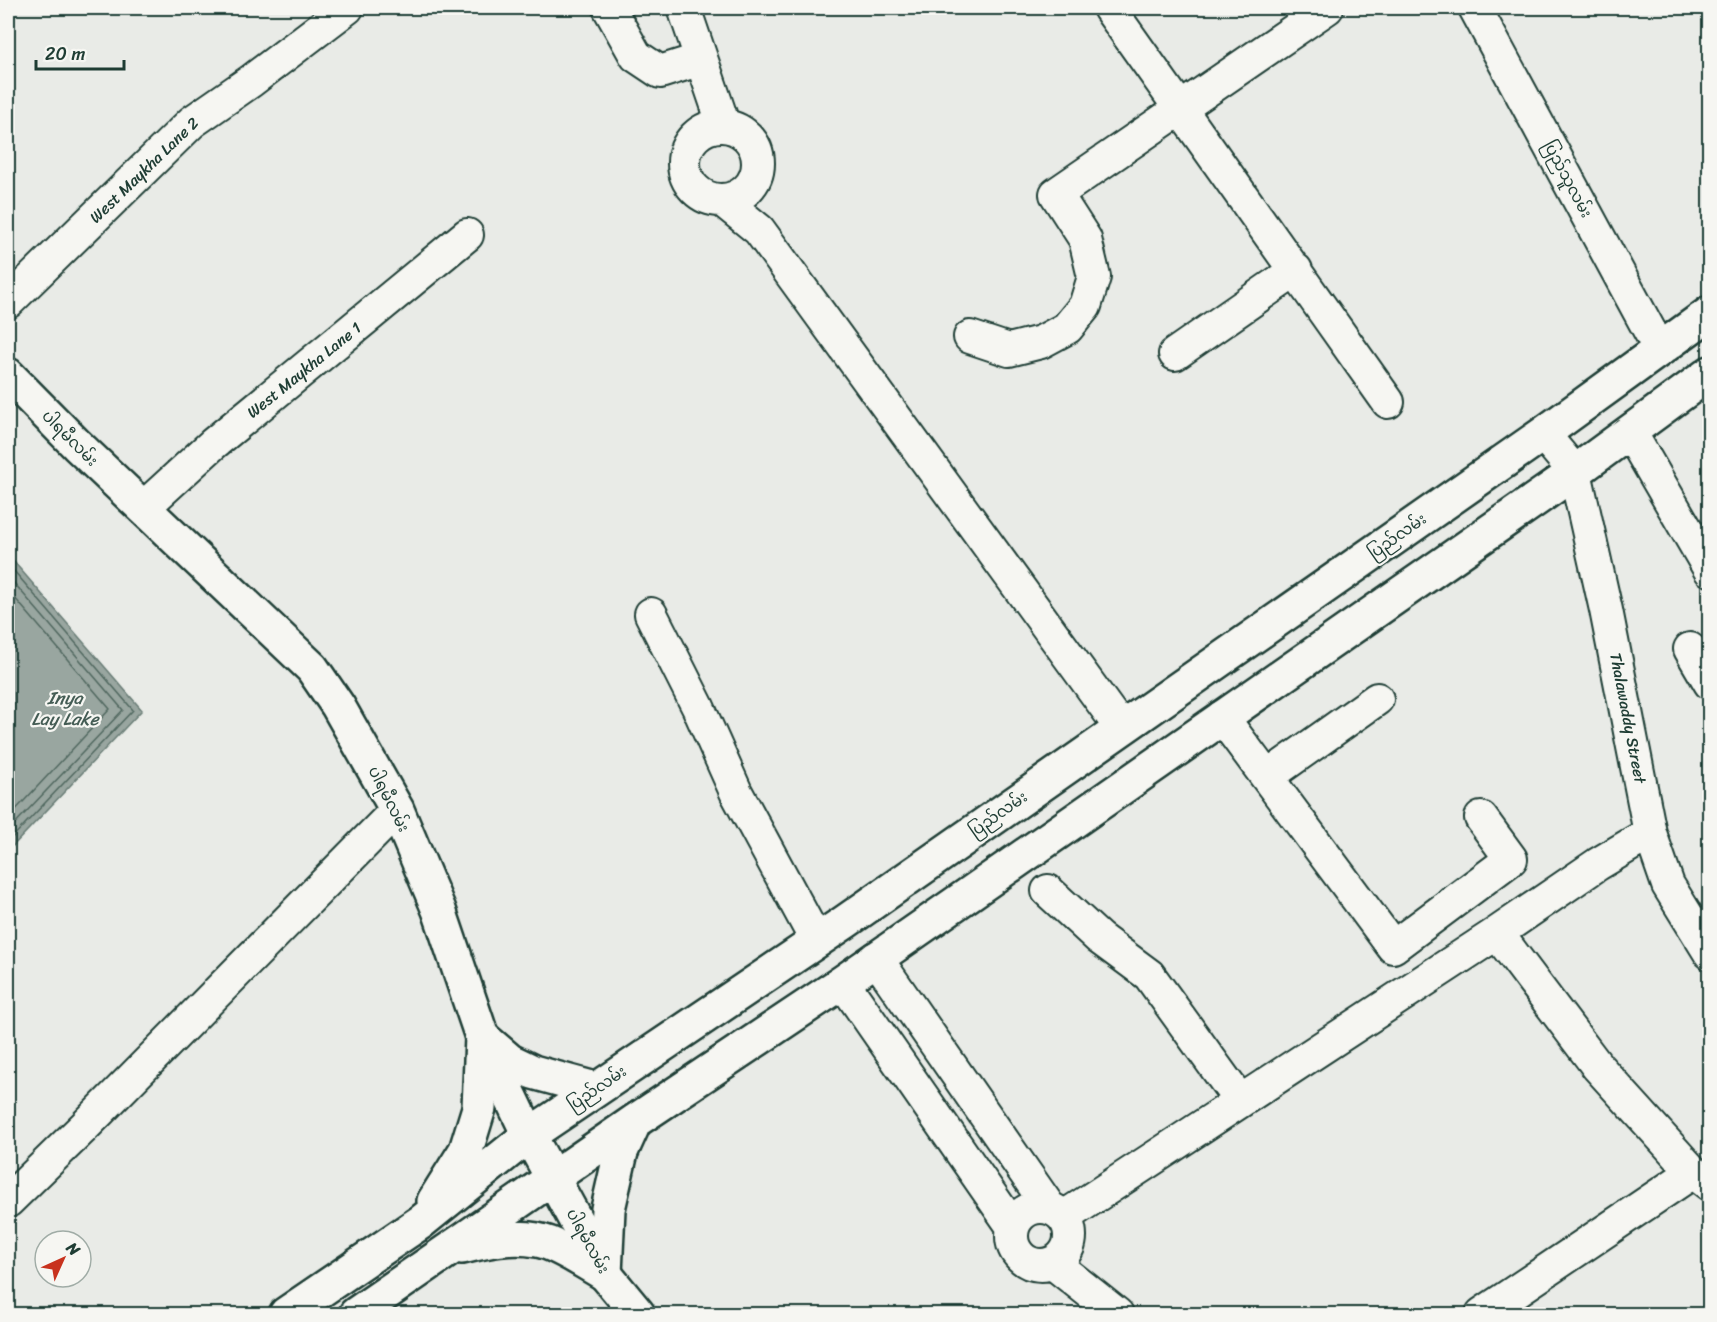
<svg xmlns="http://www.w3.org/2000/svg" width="1717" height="1322" font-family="Sriracha,'Noto Sans Myanmar',sans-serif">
	<rect width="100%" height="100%" fill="#e9ebe7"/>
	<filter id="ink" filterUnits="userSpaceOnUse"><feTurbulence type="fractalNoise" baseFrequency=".0167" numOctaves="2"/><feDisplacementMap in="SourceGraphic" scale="12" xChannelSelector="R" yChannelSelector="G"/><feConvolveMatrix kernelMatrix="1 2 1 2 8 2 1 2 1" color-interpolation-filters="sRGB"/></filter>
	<g filter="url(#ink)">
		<path fill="#99a6a0" stroke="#687c75" stroke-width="1.5" d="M8,555L142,710L8,851Z"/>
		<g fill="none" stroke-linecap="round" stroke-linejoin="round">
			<path stroke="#50675f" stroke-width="1.5" d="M8,564L133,710L8,842
				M8,576L123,710L8,831
				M8,590L110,709L8,818"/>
			<g stroke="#1f3d34" stroke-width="36">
				<path id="minor" d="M609,8L636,56L660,72L701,59
					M684,8L724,126
					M1109,8L1388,402
					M1475,8L1660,350
					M684 163a37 37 0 1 1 74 0a37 37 0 1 1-74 0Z
					M722,200L759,230L1121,728
					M8,302L192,122L251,81L347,8
					M970,337L1009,350L1041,342L1067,328L1085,306L1094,277L1085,239L1056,194L1327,8
					M1175,354L1296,270
					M1630,432L1710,570
					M1543,434L1575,472L1606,610L1650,833L1668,885L1710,953
					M143,508L213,444L467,235
					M651,614L698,707L736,792L816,940
					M1690,649L1710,683
					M1222,717L1393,947L1511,859L1481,818
					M1267,777L1377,699
					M1048,891L1099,938L1149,975L1240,1101
					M1497,933L1598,1067L1693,1172L1710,1185
					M876,958L1049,1207
					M843,982L1013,1227
					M8,1201L85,1126L397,810
					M1012 1236a29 29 0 1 1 58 0a29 29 0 1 1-58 0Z
					M1064,1217L1497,933L1598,864L1650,833
					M1053,1263L1117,1314
					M1482,1314L1693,1172"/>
			</g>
			<g stroke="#1f3d34" stroke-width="38">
				<path id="major" d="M8,375L77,445L312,668L338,706L397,810L439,910L482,1037L529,1135L605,1274L638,1314"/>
			</g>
			<g stroke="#1f3d34" stroke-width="38">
				<path id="highway" d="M482,1037L510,1061L533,1072L595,1089
					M434,1201L466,1150L479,1108L482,1037
					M462,1247C486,1241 512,1235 537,1240C557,1243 587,1264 605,1274L608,1209L621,1152L635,1121
					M286,1314L421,1222L529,1135L845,922L1543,434L1710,313
					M356,1314L635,1121L843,982L1575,472L1710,373"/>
			</g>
			<use href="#minor" stroke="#f6f6f2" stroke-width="32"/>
			<use href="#major" stroke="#f6f6f2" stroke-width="33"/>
			<use href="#highway" stroke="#f6f6f2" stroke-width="33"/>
		</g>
	</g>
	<g text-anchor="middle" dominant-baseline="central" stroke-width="4.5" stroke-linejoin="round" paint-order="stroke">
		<g font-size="16" fill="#1f3d34" stroke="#f6f6f2">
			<text transform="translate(144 170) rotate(-44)">West Maykha Lane 2</text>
			<text transform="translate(1568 179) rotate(62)">ပြည်သူလမ်း</text>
			<text transform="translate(304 370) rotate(-39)">West Maykha Lane 1</text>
			<text transform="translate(70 438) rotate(45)">ပါရမီလမ်း</text>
			<text transform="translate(1397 536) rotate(-35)">ပြည်လမ်း</text>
			<text transform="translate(1628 718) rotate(79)">Thalawaddy Street</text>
			<text transform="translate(389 799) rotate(63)">ပါရမီလမ်း</text>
			<text transform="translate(998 814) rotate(-35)">ပြည်လမ်း</text>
			<text transform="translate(597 1088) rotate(-34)">ပြည်လမ်း</text>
			<text transform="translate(588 1241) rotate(61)">ပါရမီလမ်း</text>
		</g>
		<g font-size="18" font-style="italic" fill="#445c54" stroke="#f6f6f2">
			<text x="65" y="698">Inya<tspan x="65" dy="21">Lay Lake</tspan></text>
		</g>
	</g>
	<rect width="1717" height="1322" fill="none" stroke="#f6f6f2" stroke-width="30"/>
	<rect x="15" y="15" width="1687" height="1292" fill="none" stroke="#1f3d34" stroke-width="2" filter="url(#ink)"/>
	<g transform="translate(63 1259) rotate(45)"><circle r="28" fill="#f6f6f2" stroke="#a0aca6" stroke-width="1.5"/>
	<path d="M0-4.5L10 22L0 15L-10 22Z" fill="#c8321e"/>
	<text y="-9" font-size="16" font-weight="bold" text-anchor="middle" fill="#1f3d34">N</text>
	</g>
	<path d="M36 60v9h88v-9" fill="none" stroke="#1f3d34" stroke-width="3"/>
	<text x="45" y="60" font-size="18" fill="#1f3d34" stroke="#f6f6f2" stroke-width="4.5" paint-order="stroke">20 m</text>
</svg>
